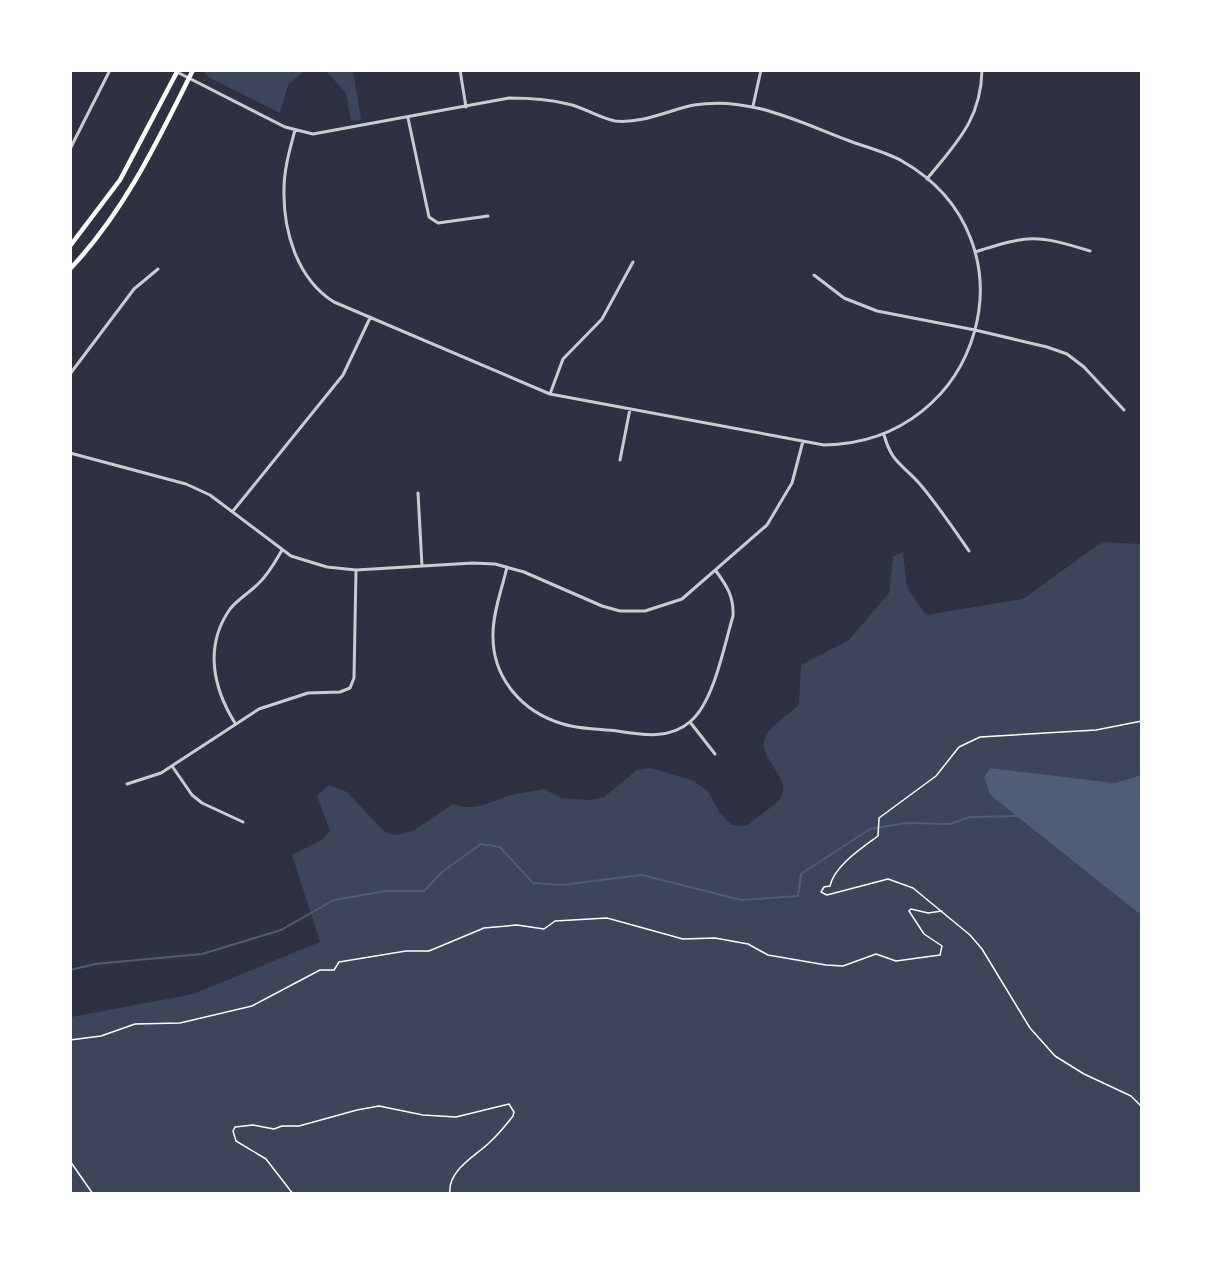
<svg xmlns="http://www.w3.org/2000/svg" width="1212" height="1264" font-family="'PT Serif',serif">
	<rect width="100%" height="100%" fill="#2d3142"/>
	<path fill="#3c4559" d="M204,71H304L288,85L280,113L208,77Z
		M326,71H353L361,120L351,121L346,93Z
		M1102,542L1141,544V775L1115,783L990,768L984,777L990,795L1141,915V1193L71,1194V1017L193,994L320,942L292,855L322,840L330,831L317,796L329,785L347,792L386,833L398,835L414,830L453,804C474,811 483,805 502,798C515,793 530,792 544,789L561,798L589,800L604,797L637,770L651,768L692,780L708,791L720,813L732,825L746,826C756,818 767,811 776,803C799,781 756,759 765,738C770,726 789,714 799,705L801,665L849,640L889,593L893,557L903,552L907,587L926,615L1023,599Z"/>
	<path fill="#4f5d75" d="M990,768L1115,783L1141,775V915L990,795L984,777Z"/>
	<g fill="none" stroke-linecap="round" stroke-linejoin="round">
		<path stroke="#4f5d75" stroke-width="2" d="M70,970L95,964L202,954L281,930L334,900L386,891H424L442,872L481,844L500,847L533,883L562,885L642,875L741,900L798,896L801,874L870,829L906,823L950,824L970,817L1017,816"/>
		<path stroke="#fff" stroke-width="1.5" d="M1142,721L1096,730L980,737L959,747L936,776L879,818L878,836C862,848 834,866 830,886L824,887L821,892L827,895L888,879L913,888L970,935L982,949L1030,1028L1055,1056L1084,1074L1131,1096L1142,1107
			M70,1040L101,1036L135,1024L180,1023L252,1006L320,970H334L339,962L406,951H429L484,928L517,925L544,929L555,921L607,918L683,939L715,938L748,944L768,955L826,965L843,966L876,954L896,961L940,955L942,946L924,934L909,911L911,909L928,913L942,911
			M70,1161L93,1194
			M293,1194L266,1159L236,1141L233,1131L235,1127L253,1125L274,1129L282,1126H299L357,1110L379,1106L423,1115L456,1117L509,1104L514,1112L513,1116C506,1125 499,1134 490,1142C476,1156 447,1170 450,1194"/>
		<path stroke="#caccd0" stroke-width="3" d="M460,70L466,107
			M177,72L285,127L313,134L509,98C529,98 548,99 568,104C583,107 599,118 615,121C642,124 669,110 694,105C749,96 797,121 847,140C865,147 886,152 902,161C1041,240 982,443 824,445L550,394L334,302C297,279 283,231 284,189C284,169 290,149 295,130
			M753,106L761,70
			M408,118L429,217L438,223L488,216
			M70,149L110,70
			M927,179C956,143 981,120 982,70
			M975,252C1029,235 1035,234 1090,251
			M814,275L844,298L877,311L975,330L1047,347L1067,354L1084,367L1124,410
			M70,374L134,289L158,269
			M550,394L563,359L602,319L633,262
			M884,435C892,463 901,463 919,483C937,504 953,528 969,551
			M70,453L186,484L210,495L291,556L327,567L356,570L473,563L495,564L524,572L602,606L620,611H645L682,599L767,525L792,483L803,441
			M620,460L630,409
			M418,493L422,566
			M233,511L343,375L370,318
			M507,567C502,589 493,612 493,634C492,678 522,712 563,724C579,729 599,729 617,731C642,735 670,740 691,721C714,701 724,646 733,616C734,597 727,586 716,571
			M690,722L715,754
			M235,723C213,688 204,646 230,609C238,599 249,593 258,584C269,574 275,562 282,550
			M172,766L192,795L202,803L243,822
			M127,784L161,773L259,709L308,693L340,692L350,688L354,678L356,570"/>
		<path stroke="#fff" stroke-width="4.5" d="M70,246L120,180L178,70
			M70,269C125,211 158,140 193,70"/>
	</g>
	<rect width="1212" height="1264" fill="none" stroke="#ffffff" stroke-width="144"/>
</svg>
